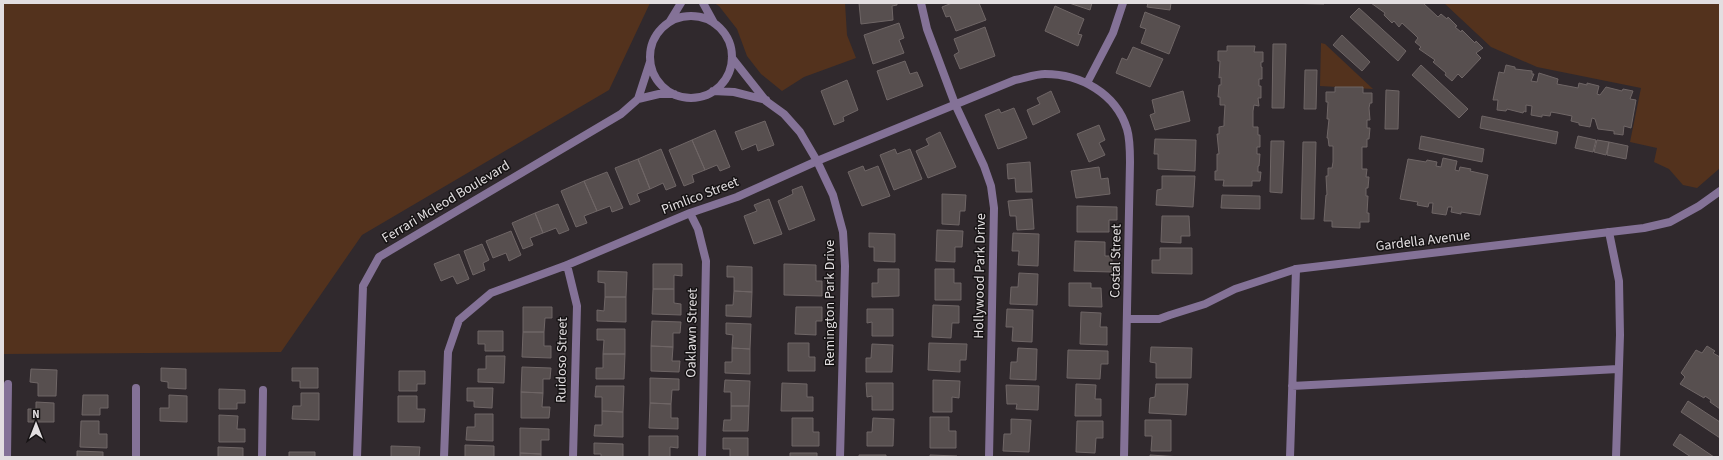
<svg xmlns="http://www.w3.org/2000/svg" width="1723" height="460" font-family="'Source Sans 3',sans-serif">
	<rect width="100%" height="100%" fill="#30292d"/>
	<path fill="#53321d" d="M3,3H650L609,90L362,235L281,352L3,354Z
		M714,3H845L847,35L856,58L804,77L782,91L761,74L747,56L737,29L719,6Z
		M1444,3H1720V168L1697,188L1683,185L1669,169L1654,162L1657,148L1630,142L1641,88L1537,67L1491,47Z
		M1321,43L1325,44L1373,89L1320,86Z"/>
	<path fill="#574f4f" stroke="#6f6666" d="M859,3H897V5L892,6L893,20L861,24Z
		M952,3H979L986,20L956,31L950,16L946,17L942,7Z
		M1069,3H1092L1090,10Z
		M1148,3H1171L1170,10L1147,7Z
		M1280,3H1324V4Z
		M1371,3H1423L1438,17L1441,14L1447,19L1448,17L1457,26L1455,27L1461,32L1462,30L1475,43L1476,41L1483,48L1476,53L1481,58L1462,78L1458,74L1452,81L1445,75L1446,73L1433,62L1435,60L1419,49L1421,47L1415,42L1418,38L1414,34L1402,23L1399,27L1394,21L1392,23L1384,15L1385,13Z
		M1055,6L1084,19L1078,34L1082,35L1078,46L1045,31Z
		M1359,8L1406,51L1398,61L1350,17Z
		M1145,12L1180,26L1169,54L1141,43L1146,29L1140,27Z
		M899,23L904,38L899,40L904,53L873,64L864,35Z
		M985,27L995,56L960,69L954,55L959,52L954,39Z
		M1342,35L1370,62L1362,71L1333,45Z
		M1273,44H1286L1284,108H1272Z
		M1227,46H1255L1254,52H1263V62H1261V67H1262V79H1259V86H1261V98H1258L1259,106L1254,105L1253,111V127H1258V135H1260V147H1257V154H1260L1259,166H1258V172H1261L1260,181H1252V186H1223L1224,180H1215V171H1217V154H1219L1217,134H1219V127L1224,126V121L1225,105H1220V97H1218L1219,85H1221V77L1219,78L1220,61H1218V51H1227Z
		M1133,47L1163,59L1150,87L1116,73L1122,58L1127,60Z
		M905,61L910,74L917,72L923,86L887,100L877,71Z
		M1421,65L1468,109L1459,118L1412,75Z
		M1506,65L1515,67V69L1532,71V74H1534L1531,81L1537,82L1539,73L1558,79L1557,84L1573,87L1578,88L1579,83L1587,85V83L1599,86L1597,94L1600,95L1606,87L1622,91L1623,89L1633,91L1630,99L1636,100L1631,128L1624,126L1623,135L1616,134H1614V131L1598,129L1595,119L1592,118L1590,127L1579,125V123L1571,121L1572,116L1557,113L1551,112L1550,116L1542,115V117L1531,115L1532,106L1526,105V112L1524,111L1523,113L1507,109L1506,111L1497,110L1498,100H1493L1495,90L1499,72L1504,73Z
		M1305,70H1317L1316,109H1304Z
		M847,80L858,110L843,117L844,121L834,125L821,91Z
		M1335,87H1363V93H1372V103H1370L1369,108L1370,120H1367V128H1370L1369,139H1367V147H1362V169H1367L1366,177H1369L1368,188H1366V196H1368L1367,213H1369V222H1360V228L1332,227V221H1324L1326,195H1327L1326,176H1328V168H1332L1333,162V146H1329L1328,138H1327L1329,119H1327L1328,102H1326V92H1335Z
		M1386,90L1399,91L1398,129H1385Z
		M1051,91L1060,112L1033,125L1027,110L1040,104L1037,98Z
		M1183,91L1190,121L1155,130L1150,115L1155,113L1152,100Z
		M1014,108L1027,138L998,149L985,115L999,109L1001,113Z
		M1482,116L1558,132L1556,144L1480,128Z
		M765,121L774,145L758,151L756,144L742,150L735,132Z
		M1099,125L1105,140L1099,143L1105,155L1089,162L1077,134Z
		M715,130L730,167L720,171L717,165L705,170L692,140Z
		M940,132L956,167L928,178L916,151L929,145L926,139Z
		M1421,136L1484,149L1482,162L1419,149Z
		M1578,136L1596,140L1593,152L1575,148Z
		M1155,139L1196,140L1195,171L1158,169V154H1154Z
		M692,140L705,170L692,175L694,182L684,186L669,150Z
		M1597,140L1609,142L1606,155L1594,152Z
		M1271,141H1284L1282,193L1270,192Z
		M1303,142H1316L1314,219H1301Z
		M1609,142L1628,146L1626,159L1607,155Z
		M661,149L676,186L666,190L663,183L650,189L638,159Z
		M895,149L897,154L910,149L922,179L894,190L880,155Z
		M1443,158L1457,161L1455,170L1459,171L1460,167L1471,169L1470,171L1488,175L1480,215L1461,212V214L1451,212L1452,207H1448L1446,215L1432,213L1433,203H1429L1428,207L1417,205L1418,202L1400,199L1408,159L1426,162L1427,160L1437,162L1436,166L1441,167Z
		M638,159L650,189L637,194L640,201L630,205L615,168Z
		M1030,162L1032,192H1016L1015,178L1008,179L1007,164Z
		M863,166L865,171L878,166L890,196L862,206L848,172Z
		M1099,167L1101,179L1108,178L1110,194L1076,198L1071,171Z
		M607,172L623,208L612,212L610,206L597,211L584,181Z
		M1162,176H1195L1193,207L1156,205L1157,190L1162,189Z
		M584,181L597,211L584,216L587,223L576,227L561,191Z
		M802,186L815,220L789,230L778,201L793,194L792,190Z
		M942,194L966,195L965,211H960L959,225L942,224Z
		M1222,195L1260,196V209L1221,208Z
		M769,199L782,234L754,244L744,216L757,211L754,205Z
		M1032,199L1034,229L1017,230L1016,216H1010L1008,201Z
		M558,204L569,230L559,234L556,228L543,233L535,213Z
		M1077,206L1117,207V220H1109V232H1077Z
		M535,213L543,233L530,238L533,245L523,249L512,223Z
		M1162,216H1189L1190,236H1181V243L1161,242Z
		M937,230L963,231L962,247H955V262L936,261Z
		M511,231L521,255L509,261L506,253L493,258L486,241Z
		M869,233L895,234V262L874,261V247H869Z
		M1013,233L1039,234L1038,266L1018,265L1019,251H1012Z
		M1075,241L1105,242V256H1112V272L1074,271Z
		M482,244L489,260L483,263L485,270L473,275L464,251Z
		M1160,248H1192V274L1152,273V260H1160Z
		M459,254L469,279L457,284L453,276L441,281L434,264Z
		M653,264H682V276L674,275V289H653Z
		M784,264L816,265V281H822V296L784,295Z
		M727,266L752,267V292L734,291V277H727Z
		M878,269H899V296L872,297V283H878Z
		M935,269H954V283H961V300H935Z
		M598,271L627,272L626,297H605V283L598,282Z
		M1019,273L1038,274L1037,305L1010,304L1011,287H1018Z
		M1069,283H1091V288H1101L1102,307L1069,306Z
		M653,289H674V303L681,304V315L652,314Z
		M734,291L752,292L751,317L726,316V305H733Z
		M605,297H626V322L597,321V310L604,311Z
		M933,305L959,306V323H952L951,338L932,337Z
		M523,307H552V318H545L544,332H523Z
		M796,307H822V321H816V335L795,334Z
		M867,309H893V336H872V322L867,323Z
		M1007,309L1033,310L1032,342L1012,341L1013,327H1006Z
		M1081,312L1101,313L1100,327H1107V345L1080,344Z
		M652,321L681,322L680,333H673V347L651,346Z
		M726,323L751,324L750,349L732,348L733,335L726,334Z
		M597,329H625V354H603L604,340H597Z
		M478,331H503V351H485V344H478Z
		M523,332H544V346H551V358L522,357Z
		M788,343H809V357H815V371H788Z
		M929,343L967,344L966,360H960V372L928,370Z
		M872,344L893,345L892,372H866V358H871Z
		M651,346L673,347L672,361H680L679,372L651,371Z
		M1707,346L1715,351L1713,353L1720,357V409L1710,402L1711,400L1705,396L1704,398L1680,384L1685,377L1681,373L1696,350L1702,353Z
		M1151,347L1192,348L1191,378H1156V363L1150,362Z
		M732,348L750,349V374L725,373V362H732Z
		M1018,348L1037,349L1036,380L1010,379L1011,362H1017Z
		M1068,350L1108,351V364H1101L1100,379L1067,378Z
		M603,354H625L624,379H596V368H603Z
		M486,356H505L504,383L478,382V369H486Z
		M522,367L551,368L550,379H543V393L521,392Z
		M161,368L186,369V389L168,388V382L161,381Z
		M292,368H318V388H300V381H292Z
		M31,369L57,370L56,396H38V383L30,382Z
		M399,371H425V384H417V391H399Z
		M650,378L679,379V390H672L671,404L650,403Z
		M725,380L750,381L749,406H731V392H724Z
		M933,380L960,381L959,398L952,397V412H933Z
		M782,383L807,384V397H813V411H781Z
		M866,383H893V410H872V396L867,397Z
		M1076,384L1096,385L1095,399H1101V416H1075Z
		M1156,384H1188L1186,415L1149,413L1150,398L1155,397Z
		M1006,385L1039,386L1038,410L1016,409L1017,404H1007Z
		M596,386H624L623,412L602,411V397H595Z
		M467,388H493L492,408L474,407V401H467Z
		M219,389L245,390V403H237V409H219Z
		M521,392L543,393L542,407H550L549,418H521Z
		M301,393H319V420L292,419L293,406H301Z
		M83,395H108V408H100V415H82Z
		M169,395L187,396V422L160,421V408H169Z
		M398,396H417V409H425L424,422H398Z
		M1688,401L1720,422V438L1681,412Z
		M36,402L54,403V422H28V409H36Z
		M650,403L671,404V418H678V429L649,428Z
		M731,406H749L748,431H723L724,420H731Z
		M602,411L623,412V437L594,436L595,425H602Z
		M475,414H493V441L466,440L467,427H475Z
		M219,415L238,416L237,429H245V442H219Z
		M930,417H949V431H956V448H930Z
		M792,418H813V432H819V446H792Z
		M873,418L894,419L893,446H867V432H872Z
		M1011,419L1031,420L1029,452L1003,451L1004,434H1011Z
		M1145,420H1171V451H1151L1152,436H1145Z
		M81,421H99V434H107V448L80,447Z
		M1077,421H1103V438H1096L1095,453L1076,452Z
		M520,428L549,429V440H541V454L520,453Z
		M1680,434L1714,457H1691L1673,445Z
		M649,436H678V448L670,447V457H649Z
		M723,438H748V457H730V449H723Z
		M594,443L623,444V457H601V454H594Z
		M465,445L494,446V457H465Z
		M391,446L420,447L419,457H391Z
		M218,447L243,448V457H218Z
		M77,451L103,452V457H77Z
		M289,452H315V457H289Z
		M520,453L541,454V457H520Z
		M790,453H817V457H790Z
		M859,455H886V457H859Z
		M930,455L957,456V457H930Z
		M1150,455L1182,457H1150Z"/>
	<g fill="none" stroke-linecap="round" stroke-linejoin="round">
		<path stroke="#847297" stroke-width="8" d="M1609,232L1619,281L1620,335L1616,457
			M1292,386L1618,369
			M1290,457L1296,269"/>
		<path stroke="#847297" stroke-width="8" d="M703,3L714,23
			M921,3L927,29L955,104L984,166L991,186L994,208L989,457
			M650 57a41 41 0 1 1 82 0a41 41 0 1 1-82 0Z
			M670,21L681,3
			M732,58L766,101L784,114L800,132L817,161L833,195L843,232L845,266L840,457
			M1087,83L1113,33L1123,3
			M713,91L734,92L766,100
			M638,99L659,94H674
			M690,213L698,229L706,261L702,457
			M567,265L577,306L573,457
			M1127,319H1159L1170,315L1205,304L1235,289L1296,269L1644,228L1670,222L1699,206L1720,191
			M136,388V457
			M7,457L8,384
			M262,457L263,390
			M357,457L363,286L379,257L621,114L638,99L650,62
			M444,457L448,352L459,320L491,293L567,265L690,213L737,197L817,161L1015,80C1025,78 1036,74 1045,74C1080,74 1116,93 1127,129C1130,139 1130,151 1130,162L1124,457"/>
	</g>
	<g text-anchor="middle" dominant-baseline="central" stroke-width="3" stroke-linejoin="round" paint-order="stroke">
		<g font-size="14" fill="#e2dee0" stroke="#161314">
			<text transform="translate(700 196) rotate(-21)">Pimlico Street</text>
			<text transform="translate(446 202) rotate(-31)">Ferrari Mcleod Boulevard</text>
			<text transform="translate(1423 241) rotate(-7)">Gardella Avenue</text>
			<text transform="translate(1116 261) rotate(-89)">Costal Street</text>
			<text transform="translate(980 276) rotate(-89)">Hollywood Park Drive</text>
			<text transform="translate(830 303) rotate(-90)">Remington Park Drive</text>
			<text transform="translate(692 333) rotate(-89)">Oaklawn Street</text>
			<text transform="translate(562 360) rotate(-89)">Ruidoso Street</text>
		</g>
	</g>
	<rect width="1723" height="460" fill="none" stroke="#e2dee0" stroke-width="8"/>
	<g transform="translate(36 424)" stroke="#161314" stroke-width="3" paint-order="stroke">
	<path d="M0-3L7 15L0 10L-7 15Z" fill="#e2dee0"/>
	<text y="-6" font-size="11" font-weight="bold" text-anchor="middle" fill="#e2dee0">N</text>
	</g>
</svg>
